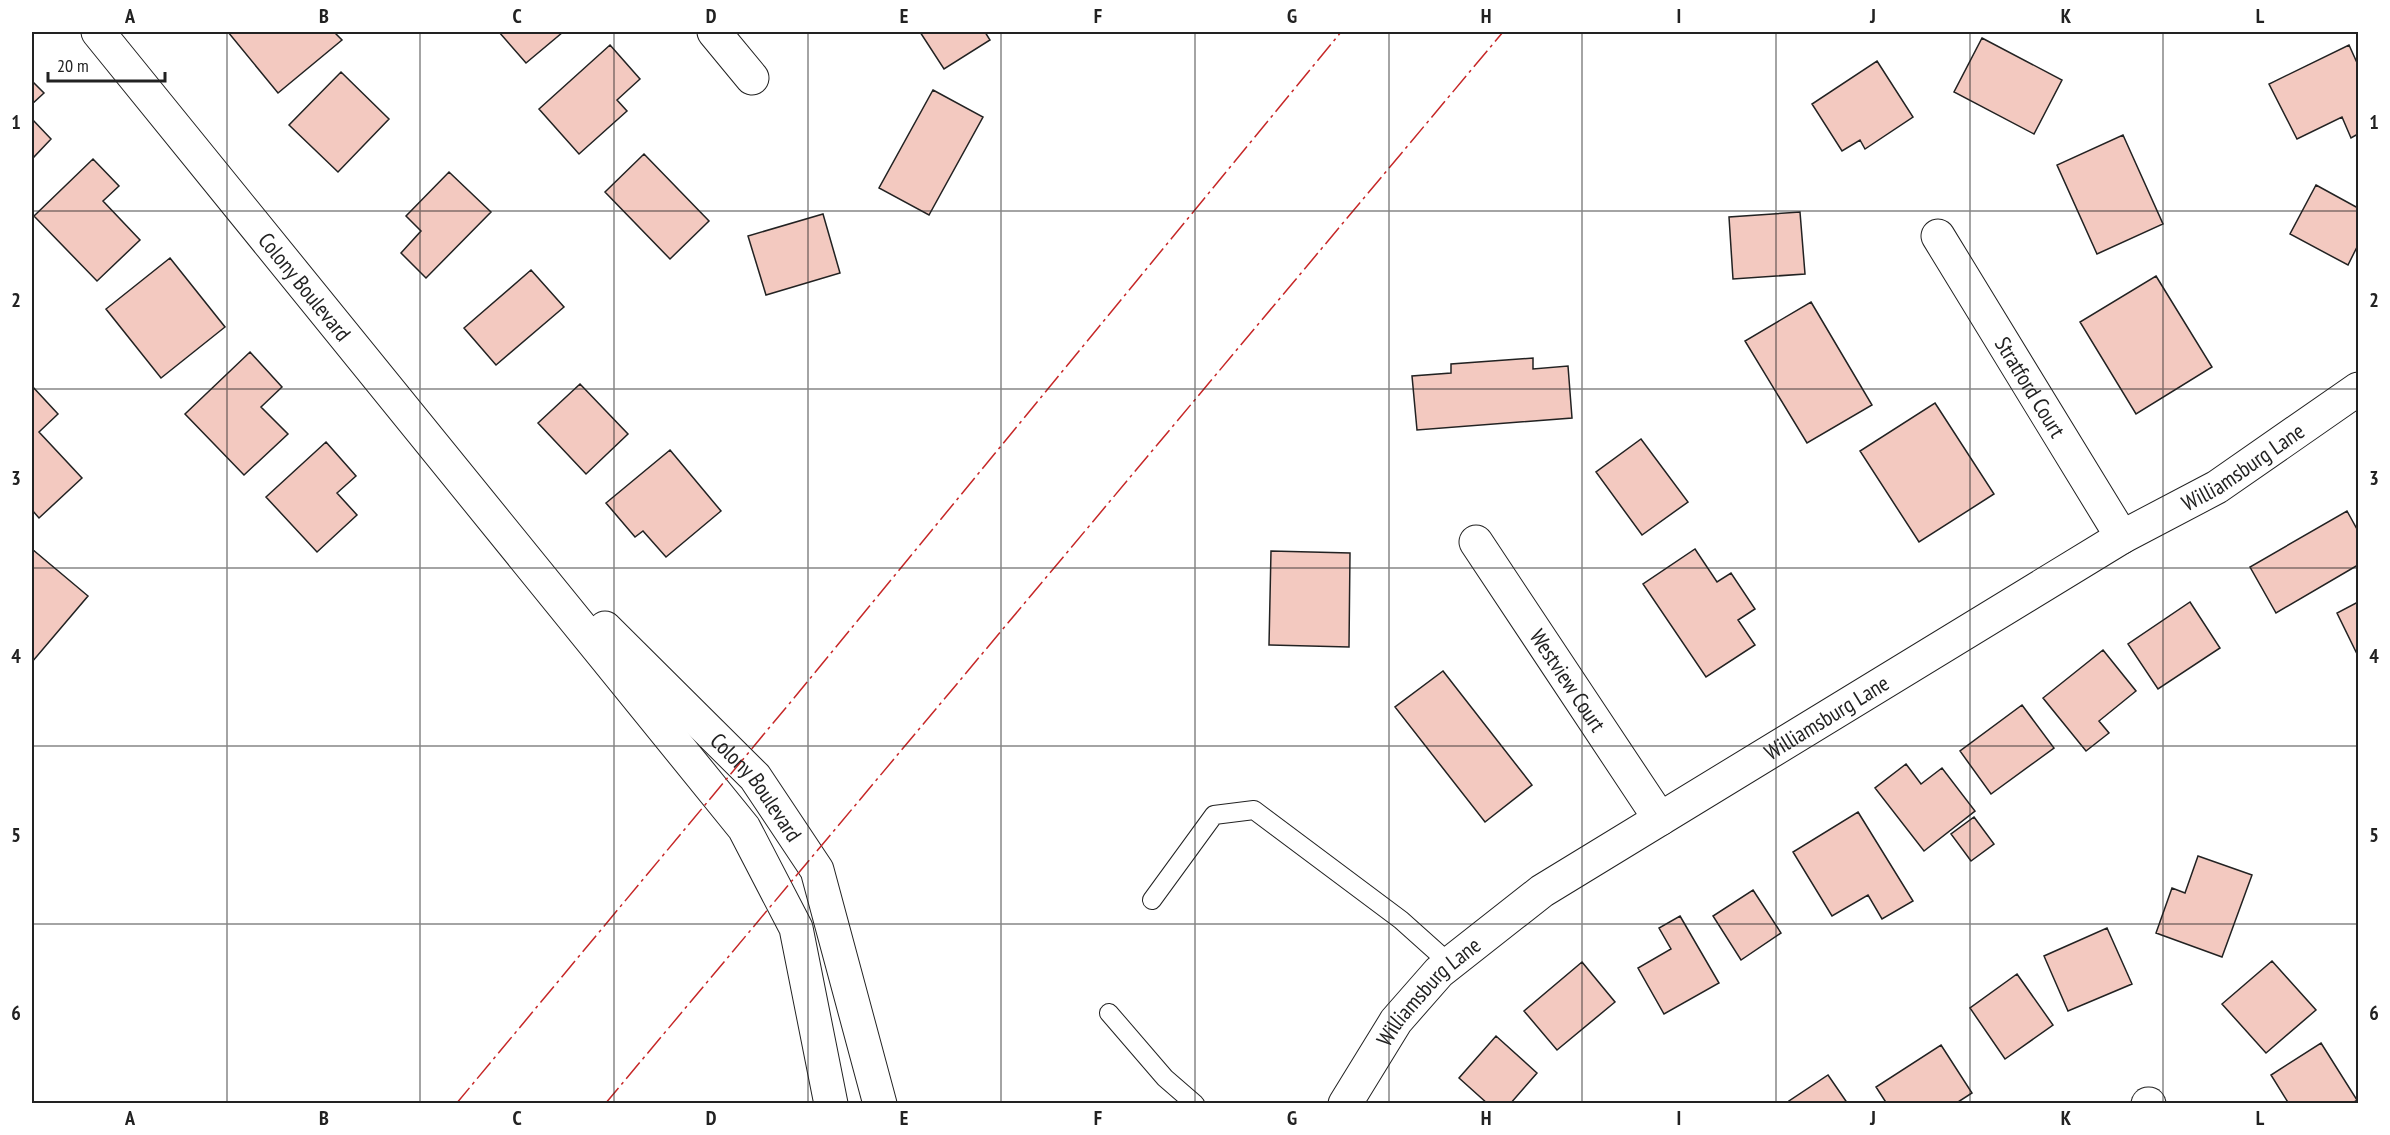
<svg xmlns="http://www.w3.org/2000/svg" width="2390" height="1135" font-family="'PT Sans Narrow',sans-serif">
	<rect width="100%" height="100%" fill="#fff"/>
	<path fill="#f3c9c0" stroke="#222" stroke-width="1.5" d="M228,32H334L342,40L278,93Z
		M499,32H563L526,63Z
		M920,32H985L990,40L944,69Z
		M1982,38L2062,80L2034,134L1954,92Z
		M610,45L640,79L617,100L627,111L579,154L539,109Z
		M2349,45L2358,65V134L2351,138L2342,117L2297,139L2269,84Z
		M1877,61L1913,117L1865,149L1860,140L1842,151L1812,104Z
		M341,72L389,119L338,172L289,125Z
		M32,81L44,93L32,104Z
		M933,90L983,117L929,215L879,188Z
		M32,119L51,139L32,159Z
		M2123,135L2163,224L2097,254L2057,165Z
		M644,154L709,221L670,259L605,192Z
		M93,159L119,186L103,201L140,240L97,281L34,216Z
		M449,172L491,212L426,278L401,253L421,231L406,216Z
		M2316,185L2358,208V245L2348,265L2290,234Z
		M1800,212L1805,274L1733,279L1729,217Z
		M823,214L840,273L766,295L748,236Z
		M170,258L225,327L161,378L106,309Z
		M531,270L564,307L496,365L464,328Z
		M2156,276L2212,367L2136,414L2080,322Z
		M1811,302L1872,405L1807,443L1745,341Z
		M250,352L282,387L261,407L288,434L244,475L185,414Z
		M1533,358V369L1568,366L1572,418L1417,430L1412,376L1451,373V364Z
		M580,384L628,434L586,474L538,423Z
		M32,386L58,414L39,432L82,478L39,518L32,510Z
		M1935,403L1994,494L1919,542L1860,451Z
		M1641,439L1688,502L1642,535L1596,472Z
		M326,442L356,476L337,493L357,515L317,552L266,497Z
		M670,450L721,511L666,557L643,531L635,537L606,503Z
		M2347,511L2358,531V565L2276,613L2250,567Z
		M32,549L88,596L32,662Z
		M1695,549L1717,582L1731,573L1755,609L1738,620L1755,645L1706,677L1643,584Z
		M1271,551L1350,553L1349,647L1269,645Z
		M2190,602L2220,648L2158,689L2128,644Z
		M2358,602V656L2337,613Z
		M2103,650L2136,691L2099,721L2109,733L2086,751L2043,698Z
		M1443,671L1532,785L1485,822L1395,707Z
		M2022,705L2054,748L1991,794L1960,751Z
		M1906,764L1921,784L1942,768L1975,811L1924,851L1875,788Z
		M1858,812L1913,901L1882,919L1868,895L1832,916L1793,852Z
		M1974,817L1994,844L1971,861L1951,834Z
		M2198,856L2252,875L2222,957L2156,933L2172,888L2185,893Z
		M1753,890L1781,933L1741,960L1713,916Z
		M1680,916L1719,983L1664,1014L1638,968L1671,949L1659,928Z
		M2107,928L2132,984L2068,1011L2044,956Z
		M2272,961L2316,1010L2266,1053L2222,1004Z
		M1582,962L1615,1002L1557,1050L1524,1011Z
		M2017,974L2053,1025L2005,1059L1970,1008Z
		M1496,1036L1537,1073L1510,1104H1488L1459,1078Z
		M2321,1043L2357,1100L2351,1104H2289L2271,1075Z
		M1941,1045L1972,1093L1955,1104H1887L1876,1087Z
		M1828,1075L1848,1104H1791L1789,1101Z"/>
	<g fill="none" stroke-linecap="round" stroke-linejoin="round">
		<g stroke="#222" stroke-width="20">
			<path id="service" d="M1152,900L1214,815L1254,810L1401,920L1449,963
				M1109,1013L1165,1078L1195,1104"/>
		</g>
		<g stroke="#222" stroke-width="35">
			<g id="minor">
				<path id="s1" d="M98,32L744,828L796,928L831,1104"/>
				<path d="M714,32L752,78"/>
				<path id="s2" d="M1938,236L2122,537"/>
				<path id="s3" d="M1476,542L1660,819"/>
				<path id="s4" d="M605,628L755,777L817,870L880,1104"/>
				<path id="s5" d="M1345,1104L1396,1021L1439,972L1542,891L2122,537L2217,487L2358,389"/>
				<path d="M2148,1104H2149"/>
			</g>
		</g>
		<use href="#service" stroke="#fff" stroke-width="18"/>
		<use href="#minor" stroke="#fff" stroke-width="33"/>
		<path stroke="#c62828" stroke-width="1.5" stroke-dasharray="21 4.5 3 4.5" stroke-linecap="butt" d="M456,1104L794,698L1341,32
			M605,1104L1503,32"/>
	</g>
	<path fill="none" stroke="#222" stroke-width="1.5" stroke-opacity="0.55" d="M227,32V1104M420,32V1104M614,32V1104M808,32V1104M1001,32V1104M1195,32V1104M1389,32V1104M1582,32V1104M1776,32V1104M1970,32V1104M2163,32V1104M32,211H2358M32,389H2358M32,568H2358M32,746H2358M32,924H2358"/>
	<g text-anchor="middle" dominant-baseline="central" stroke-width="4.5" stroke-linejoin="round" paint-order="stroke">
		<g font-size="22" fill="#222" stroke="#fff">
			<text stroke="none"><textPath href="#s1" startOffset="328">Colony Boulevard</textPath></text>
			<text stroke="none"><textPath href="#s2" startOffset="177">Stratford Court</textPath></text>
			<text stroke="none"><textPath href="#s5" startOffset="1113">Williamsburg Lane</textPath></text>
			<text stroke="none"><textPath href="#s3" startOffset="166">Westview Court</textPath></text>
			<text stroke="none"><textPath href="#s5" startOffset="627">Williamsburg Lane</textPath></text>
			<text stroke="none"><textPath href="#s4" startOffset="220">Colony Boulevard</textPath></text>
			<text stroke="none"><textPath href="#s5" startOffset="141">Williamsburg Lane</textPath></text>
		</g>
	</g>
	<rect width="2390" height="1135" fill="none" stroke="#ffffff" stroke-width="66"/>
	<path d="M48 72v9h117v-9" fill="none" stroke="#222222" stroke-width="3"/>
	<text x="57" y="72" font-size="18" fill="#222222" stroke="#ffffff" stroke-width="4.5" paint-order="stroke">20 m</text>
	<rect x="33" y="33" width="2324" height="1069" fill="none" stroke="#222" stroke-width="2"/>
	<g font-size="20" text-anchor="middle" font-weight="bold" fill="#222">
		<text x="130" y="23">A</text>
		<text x="324" y="23">B</text>
		<text x="517" y="23">C</text>
		<text x="711" y="23">D</text>
		<text x="904" y="23">E</text>
		<text x="1098" y="23">F</text>
		<text x="1292" y="23">G</text>
		<text x="1486" y="23">H</text>
		<text x="1679" y="23">I</text>
		<text x="1873" y="23">J</text>
		<text x="2066" y="23">K</text>
		<text x="2260" y="23">L</text>
		<text x="16" y="129">1</text>
		<text x="2374" y="129">1</text>
		<text x="16" y="307">2</text>
		<text x="2374" y="307">2</text>
		<text x="16" y="485">3</text>
		<text x="2374" y="485">3</text>
		<text x="16" y="663">4</text>
		<text x="2374" y="663">4</text>
		<text x="16" y="842">5</text>
		<text x="2374" y="842">5</text>
		<text x="16" y="1020">6</text>
		<text x="2374" y="1020">6</text>
		<text x="130" y="1125">A</text>
		<text x="324" y="1125">B</text>
		<text x="517" y="1125">C</text>
		<text x="711" y="1125">D</text>
		<text x="904" y="1125">E</text>
		<text x="1098" y="1125">F</text>
		<text x="1292" y="1125">G</text>
		<text x="1486" y="1125">H</text>
		<text x="1679" y="1125">I</text>
		<text x="1873" y="1125">J</text>
		<text x="2066" y="1125">K</text>
		<text x="2260" y="1125">L</text>
	</g>
</svg>
